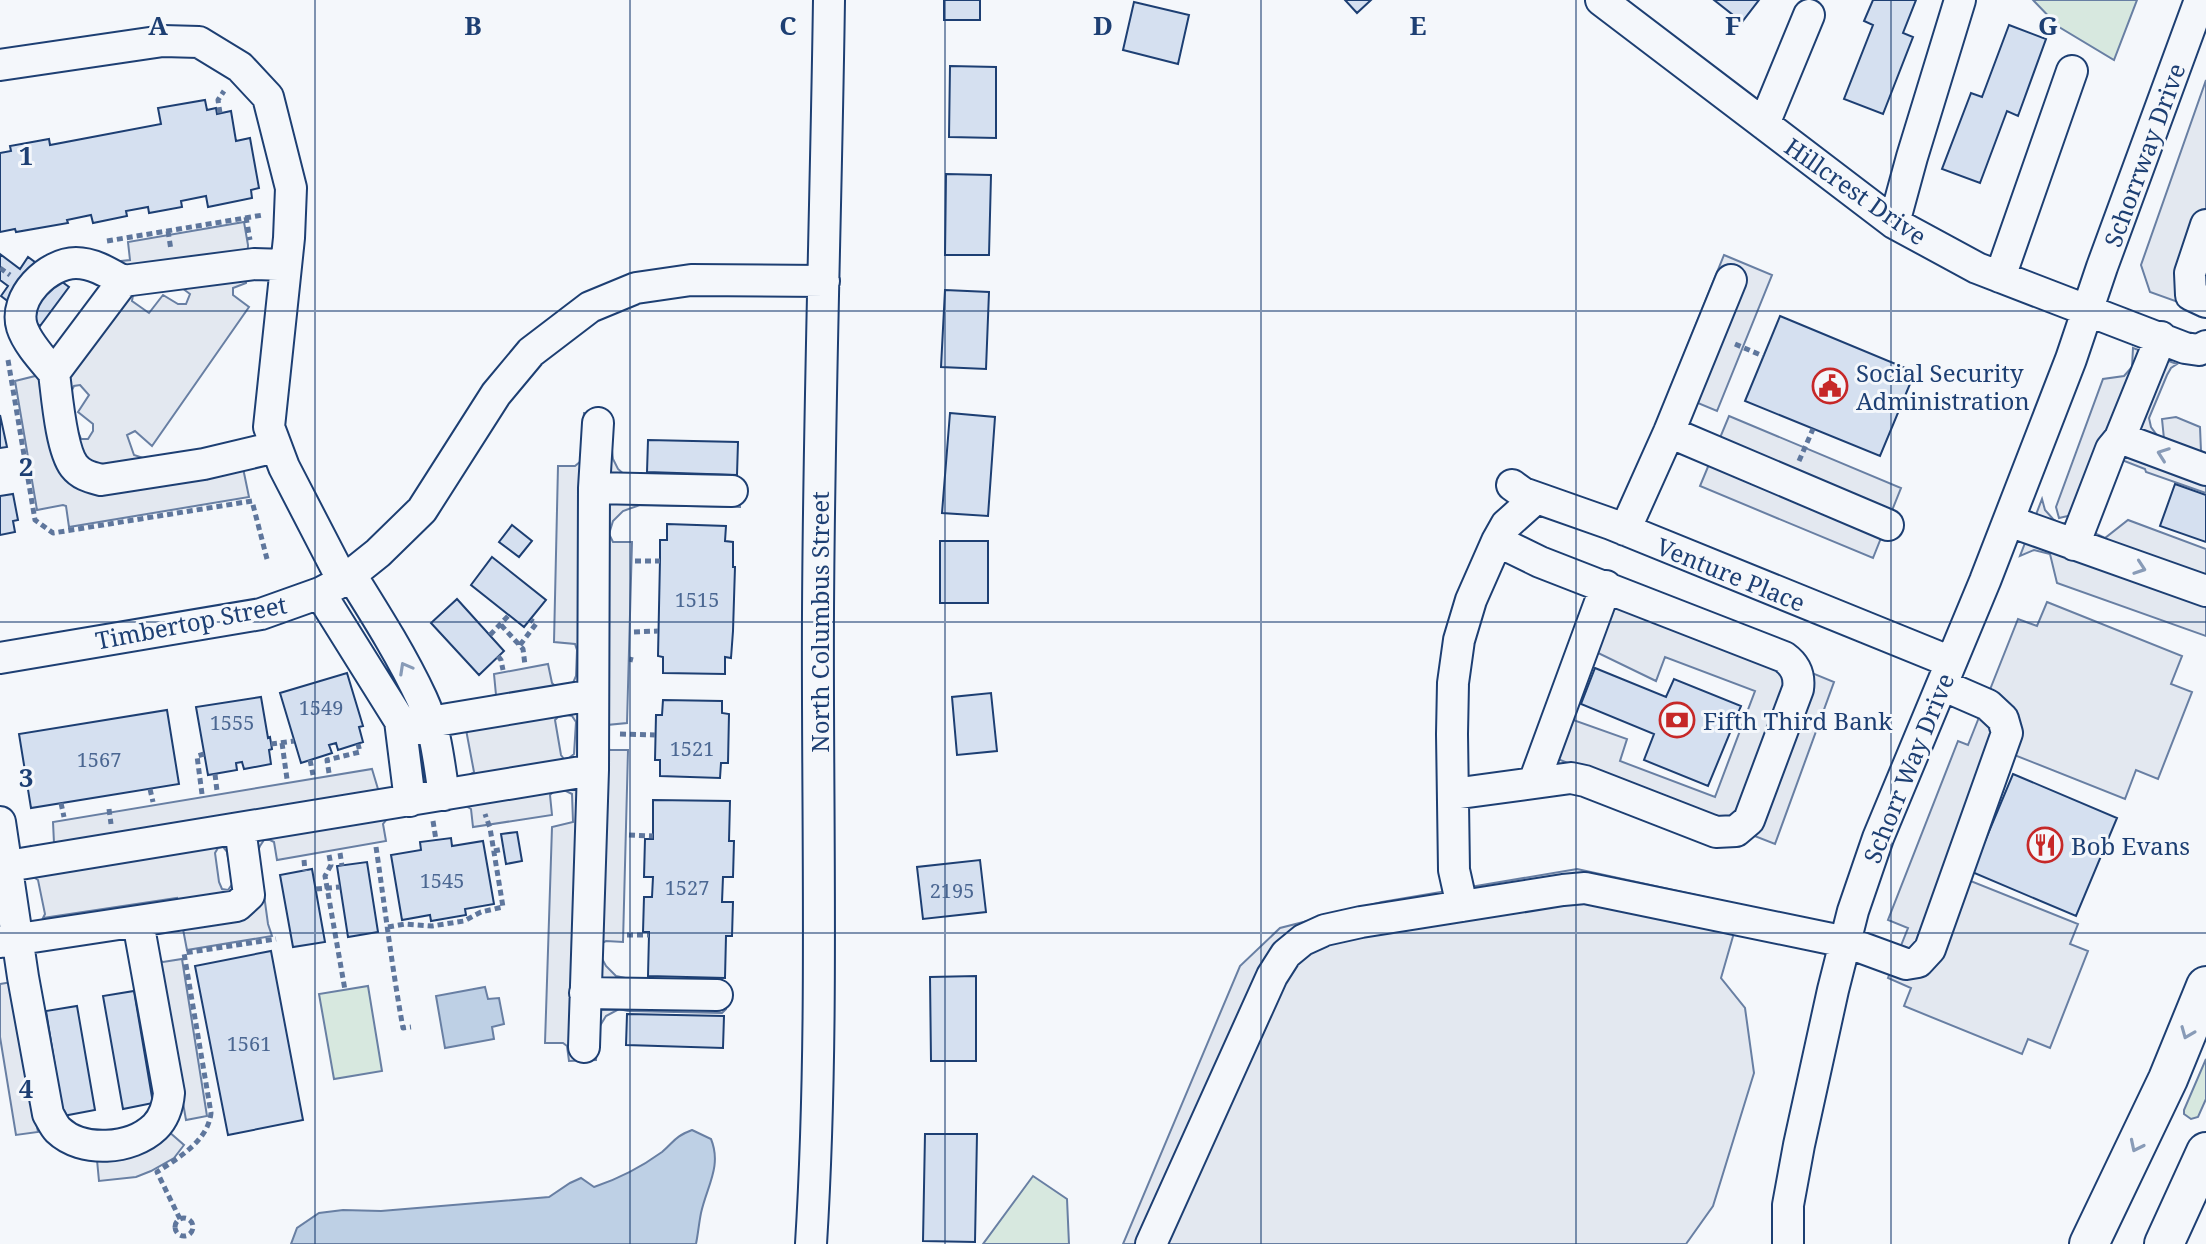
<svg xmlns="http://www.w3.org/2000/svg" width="2206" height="1244" font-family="'Noto Serif',serif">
	<rect width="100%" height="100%" fill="#f4f7fb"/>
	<path fill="#d7e8df" stroke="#687fa3" stroke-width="2" d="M2033,0H2137L2114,60L2059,27Z
		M368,986L382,1071L334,1079L319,994Z
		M2206,1059V1099L2198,1117L2191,1119L2184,1114V1110Z
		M1033,1176L1067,1199L1069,1244H983Z"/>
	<path fill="#e3e8f0" stroke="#687fa3" stroke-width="2" fill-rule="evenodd" d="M2206,80V312L2150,292L2141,265Z
		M244,222L248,245L246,283L233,288V295L249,307L152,446L135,431L127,435L134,455L149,460L238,444L249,497L69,527L66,506L63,505L37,510L15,381L35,376L121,261L130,260L128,242ZM182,288L190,294L186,304H178L163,295L149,313L132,301L133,295ZM80,385L89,395L78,412L93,424V431L88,439H81L76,427L71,392L74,386Z
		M1724,255L1772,275L1717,411L1669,391Z
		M2133,348L2177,364L2171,368L2167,375L2149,418L2151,427L2159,438L2164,439L2162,419L2176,417L2200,427L2201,451L2206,453V493L2146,472L2145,469L2122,460L2092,532L2105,538L2128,520L2206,549V636L2057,583L2050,554L2034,550L2020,556L2042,499L2045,510L2053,519L2061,524L2066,523L2072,515L2059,518L2056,507L2103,379L2124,376L2132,367Z
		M584,413L611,414V442L613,459L618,469L626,476L736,477L738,478L740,507L640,505L623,511L613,521L609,534L613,542H632L627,723L607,725L606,746L610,750H628L623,942L606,941L600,944V955L606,966L616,976L630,979L723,981L722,994L726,995V1009L722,1013L628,1011L619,1009L606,1016L598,1029L596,1060L569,1061L567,1046L563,1043H545L552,827L573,822L572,794L562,789L554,791L550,795L552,815L473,827L471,809L466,806L469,775L474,772L461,703L496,695L494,674L548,664L552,683L556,687L573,683L576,676L577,650L575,644L554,642L558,466H575L581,461ZM567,715L572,716L576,722L574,754L569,758L564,759L561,755L555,720L558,717Z
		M1729,416L1901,488L1873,558L1700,486Z
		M1617,593L1834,682L1775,844L1550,756L1565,717L1627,739L1620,761L1715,797L1755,691L1665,657L1656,681L1596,652Z
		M2047,602L2182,656L2171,684L2192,692L2158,779L2136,770L2125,799L2012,754L1963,878L2078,924L2070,944L2088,951L2050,1048L2028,1039L2022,1054L1904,1006L1911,988L1888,978L1908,928L1888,920L1958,741L1968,745L2018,619L2037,626Z
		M372,769L387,819L383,824L386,841L277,860L274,842L270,840H264L260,846L258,851L268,924L272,936L187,950L177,898L43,918L45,914L38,880L35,878L31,846L38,847L54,843L53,822ZM223,847L227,852L233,883L228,890L222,889L219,882L215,853L218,848Z
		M1577,869L1742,905L1721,978L1745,1008L1754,1073L1713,1206L1686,1244H1123L1240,966L1280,928L1382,902Z
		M158,959L163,962L182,959L207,1116L186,1120Z
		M12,982L38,1132L16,1135L0,1037V984Z
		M168,1131L184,1145L174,1158L151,1171L136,1177L99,1181L97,1160Z"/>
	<path fill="#bed0e5" stroke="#687fa3" stroke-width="2" d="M485,987L488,999L499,998L504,1024L492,1027L494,1039L445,1048L436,996Z
		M692,1130L711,1139C722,1166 707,1186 701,1213C699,1223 698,1234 696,1244H291L297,1228L319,1213L343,1210L381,1211L549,1197L570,1183L581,1178L594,1187C618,1179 640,1168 662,1152C675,1141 674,1137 692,1130Z"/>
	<path fill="#d5e0f0" stroke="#1d3f73" stroke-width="2" d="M944,0H980V20H944Z
		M1345,0H1371L1357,13Z
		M1714,0H1759L1742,22Z
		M1873,0H1916L1903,33L1913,37L1883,114L1844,99L1873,25L1864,21Z
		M1134,2L1189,15L1178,64L1123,50Z
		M2009,25L2046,39L2018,116L2007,111L1980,183L1942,169L1971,93L1982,97Z
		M950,66L996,67V138L949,137Z
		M205,100L207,110L216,108L217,114L231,111L236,141L250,138L259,188L251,190L252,198L208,207L206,196L181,201L182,207L149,213L148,207L126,211L127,216L93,223L91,215L67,220L68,223L16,232L15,229L0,232V153L11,151L10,146L49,139L50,145L161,124L158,108Z
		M946,174L991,175L989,255H945Z
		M0,254L20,269L28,257L69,287L40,326L1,296L8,286L0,280Z
		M945,290L989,292L986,369L941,367Z
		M1780,316L1915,372L1880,456L1745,401Z
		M950,413L995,417L988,516L942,513Z
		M0,415L7,447L0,448Z
		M648,440L738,442L737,475L647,472Z
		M2175,484L2206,495V542L2160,526Z
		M13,494L18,520L13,521L15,532L0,535V496Z
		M667,524L726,526L725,541L733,542V567H735L733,631L731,658L725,657V674L663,673V657L658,656L660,560V540H667Z
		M512,525L532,541L519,557L499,542Z
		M940,541H988V603H940Z
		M492,557L546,600L524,627L471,585Z
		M457,599L504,651L479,675L431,623Z
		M1595,668L1666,697L1674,679L1741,706L1708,786L1644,760L1654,734L1581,704Z
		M347,673L363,726L359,727L363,742L338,750L336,743L329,745L332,753L301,763L280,693Z
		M991,693L997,751L957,755L952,697Z
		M261,697L268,738L270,737L272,749L269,750L271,764L244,769L242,762L236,763L237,770L208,775L196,707Z
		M663,700L722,701V713L729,714L728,763H721L720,778L660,776V760H655L656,715H662Z
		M167,710L179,784L31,808L19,734Z
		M2013,774L2117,818L2076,916L1972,872Z
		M653,800L730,801L729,841H734L733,877H723L722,902H733L732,936H726L725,978L648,976L649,935V932H643L644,897H652L653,877H644L645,839H653Z
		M517,832L522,861L506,864L501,834Z
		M451,838L452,846L483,841L494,904L465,909L466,915L431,921L430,915L402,920L391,855L421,850L420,842Z
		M980,860L986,912L923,919L917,867Z
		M367,862L378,932L348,937L337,866Z
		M312,869L325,942L293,947L280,875Z
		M271,951L303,1120L228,1135L195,966Z
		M976,976V1061H931L930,977Z
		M134,991L153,1103L123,1109L103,996Z
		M77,1006L95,1110L63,1116L46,1011Z
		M627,1014L724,1016L723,1048L626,1045Z
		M925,1134H977L975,1242L923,1241Z"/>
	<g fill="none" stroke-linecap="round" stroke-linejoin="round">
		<g stroke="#1d3f73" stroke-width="34">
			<path id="minor" d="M1601,0L1894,223L1977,268L2185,348L2199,350L2206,346
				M0,65L163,41L199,42L240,67L268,97L291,188L289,238L269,427L284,467L343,581
				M1764,124L1809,15
				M1894,223L1912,157L1960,0
				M2206,225L2190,273L2191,295L2206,302
				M2000,277L2072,71
				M54,373C43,360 27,343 22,327C13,297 48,263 76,263C93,263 109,273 123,281
				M1669,432L1888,525
				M2120,438L2206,470
				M276,447L204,464L101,480C90,477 81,475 74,466C61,449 57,396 54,373L123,281L254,264L286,265
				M1512,485L1523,493L1611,524L1951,662
				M594,488L732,491
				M2009,521L2206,591
				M1625,530L1669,432L1731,280
				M2074,545L2111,449L2120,438L2161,337
				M351,575C376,615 402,656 422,699C436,729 439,763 444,795
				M320,593L400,721L410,801
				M0,658L261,614L320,593L343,581L378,553L422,510L496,394L531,352L590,307L636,288L691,280L824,281
				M411,731L430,722L593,695
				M1534,782L1606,586
				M1453,794L1571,778L1585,781L1716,832L1736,831L1749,820L1798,689C1800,675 1795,665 1784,657L1540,562L1497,541
				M0,822L23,977L48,1114C51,1119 54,1126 58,1130C82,1153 131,1150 155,1127C164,1118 168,1105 169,1093L138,922
				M8,866L593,770
				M1462,906L1454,870L1452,734L1453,683L1459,640L1471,600L1497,541L1506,525L1536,498
				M0,942L237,906L249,895L240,828
				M585,993L717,995
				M584,1047L593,770L594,488L598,423
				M811,1244C824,1034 817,823 818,613C819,408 826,204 829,0
				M1151,1244L1272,976L1286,954L1303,940L1325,930L1361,922L1563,890L1585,888L1846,942L1906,964L1918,962L1930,949L2007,733L2003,719L1988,705L1942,685
				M1788,1244V1205L1799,1145L1833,990L1853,911L1878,838L1985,581L2071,359L2102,267L2200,0"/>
		</g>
		<g stroke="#1d3f73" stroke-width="42">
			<path id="major" d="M2089,1244L2168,1079L2206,986
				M2164,1244L2206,1152"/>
		</g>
		<path stroke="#5e769c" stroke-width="5" stroke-dasharray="6 4" stroke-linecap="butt" d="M220,113L218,100L224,91
			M246,217L250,240
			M168,231L171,250
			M107,241L263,215
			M0,268L10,275
			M1735,344L1763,356
			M8,360L35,520L53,533L252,501L267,559
			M1799,461L1813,429
			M635,561H660
			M501,625L523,649L525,665
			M634,632L658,631
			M490,635L509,615
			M520,645L536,624L531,620
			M498,656L501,660L503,670
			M629,659L633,660
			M620,734L655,735
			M282,743L287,779
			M271,744L294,741
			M310,760L313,775
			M329,773L327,760L360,752L358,744
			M215,774L217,791
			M150,789L153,802
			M202,794L197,756L204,754
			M61,803L64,817
			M109,809L111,824
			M433,821L436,840
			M629,835L653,836
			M376,847C385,908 392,968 403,1028L411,1027
			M494,851L504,849
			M340,853L342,866
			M329,855L331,865L325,876L345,990
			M304,860L305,871
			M316,889L340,887
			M388,927L405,924L432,926L464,921L481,912L503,907L490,828L485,814
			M627,935H649
			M175 1227a9 9 0 1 1 18 0a9 9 0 1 1-18 0Z
			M180,1219L157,1172C178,1158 208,1141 211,1113L184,953L276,939"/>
		<use href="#minor" stroke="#f4f7fb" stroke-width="30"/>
		<use href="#major" stroke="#f4f7fb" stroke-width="38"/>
	</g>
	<defs><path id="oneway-chevron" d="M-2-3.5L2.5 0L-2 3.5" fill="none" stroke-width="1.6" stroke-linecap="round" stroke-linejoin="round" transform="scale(2)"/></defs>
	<g stroke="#889bb7">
		<use href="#oneway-chevron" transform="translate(2163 454) rotate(-160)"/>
		<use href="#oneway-chevron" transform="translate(2140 568) rotate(19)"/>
		<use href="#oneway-chevron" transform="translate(405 668) rotate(-119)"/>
		<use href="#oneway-chevron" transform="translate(2187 1033) rotate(112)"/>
		<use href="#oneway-chevron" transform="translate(2136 1146) rotate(116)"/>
	</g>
	<path fill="none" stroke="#1d3f73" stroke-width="2" stroke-opacity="0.55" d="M315,0V1244M630,0V1244M945,0V1244M1261,0V1244M1576,0V1244M1891,0V1244M0,311H2206M0,622H2206M0,933H2206"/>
	<defs>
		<g id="civic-ring" transform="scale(1.8)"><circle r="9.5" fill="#f4f7fb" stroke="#c62828" stroke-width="1.5"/><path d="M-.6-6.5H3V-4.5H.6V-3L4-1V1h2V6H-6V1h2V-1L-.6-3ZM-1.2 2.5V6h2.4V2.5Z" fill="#c62828"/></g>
		<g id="bank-ring" transform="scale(1.8)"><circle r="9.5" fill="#f4f7fb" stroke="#c62828" stroke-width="1.5"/><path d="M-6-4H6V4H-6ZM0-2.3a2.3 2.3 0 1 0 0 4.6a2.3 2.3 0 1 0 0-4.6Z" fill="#c62828"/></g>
		<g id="restaurant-ring" transform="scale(1.8)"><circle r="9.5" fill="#f4f7fb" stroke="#c62828" stroke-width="1.5"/><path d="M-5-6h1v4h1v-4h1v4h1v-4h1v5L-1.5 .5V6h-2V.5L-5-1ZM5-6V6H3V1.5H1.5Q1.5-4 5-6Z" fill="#c62828"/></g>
	</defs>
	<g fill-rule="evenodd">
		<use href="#civic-ring" x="1830" y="386"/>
		<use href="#bank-ring" x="1677" y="720"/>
		<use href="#restaurant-ring" x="2045" y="845"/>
	</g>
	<g text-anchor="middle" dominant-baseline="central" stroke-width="6" stroke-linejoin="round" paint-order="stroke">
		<g font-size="20" fill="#4b6792">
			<text x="697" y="599">1515</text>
			<text x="321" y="707">1549</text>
			<text x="232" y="722">1555</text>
			<text x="692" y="748">1521</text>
			<text x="99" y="759">1567</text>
			<text x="442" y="880">1545</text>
			<text x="687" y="887">1527</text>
			<text x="952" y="890">2195</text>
			<text x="249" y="1043">1561</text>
		</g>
		<g font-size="24" fill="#1d3f73" stroke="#f4f7fb">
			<text transform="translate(2144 155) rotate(-70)">Schorrway Drive</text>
			<text transform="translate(1856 191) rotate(35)">Hillcrest Drive</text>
			<text transform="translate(1731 574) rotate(22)">Venture Place</text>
			<text transform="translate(191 622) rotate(-11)">Timbertop Street</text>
			<text transform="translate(819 622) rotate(-90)">North Columbus Street</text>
			<text transform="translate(1908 768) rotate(-68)">Schorr Way Drive</text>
		</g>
		<g font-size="24" fill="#1d3f73" stroke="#f4f7fb" text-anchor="start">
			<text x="1856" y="372">Social Security<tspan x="1856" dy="28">Administration</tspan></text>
			<text x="1703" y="720">Fifth Third Bank</text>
			<text x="2071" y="845">Bob Evans</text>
		</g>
	</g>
	<g font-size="26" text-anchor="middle" font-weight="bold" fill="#1d3f73" stroke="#f4f7fb" stroke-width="6" stroke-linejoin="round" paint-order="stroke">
		<text x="158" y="35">A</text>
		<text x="473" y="35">B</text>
		<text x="788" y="35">C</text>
		<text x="1103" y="35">D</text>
		<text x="1418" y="35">E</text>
		<text x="1733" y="35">F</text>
		<text x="2048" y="35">G</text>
		<text x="26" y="165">1</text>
		<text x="26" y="476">2</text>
		<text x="26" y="787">3</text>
		<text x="26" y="1098">4</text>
	</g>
</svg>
